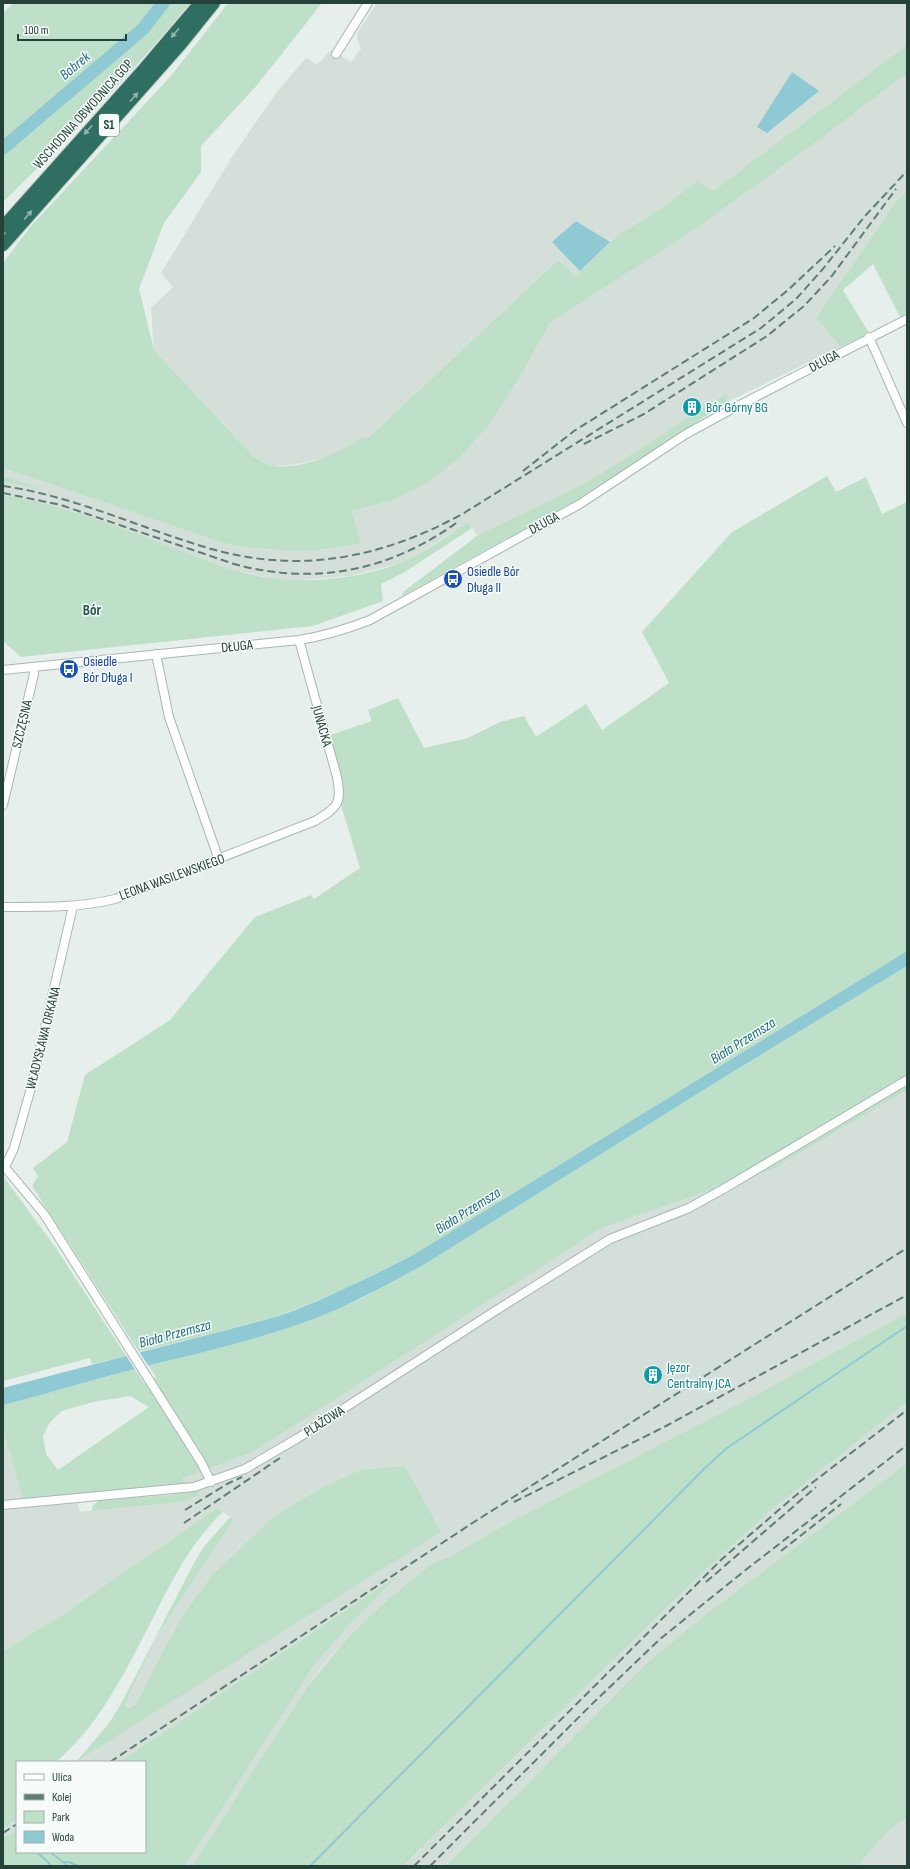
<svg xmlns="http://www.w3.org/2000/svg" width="910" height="1869" font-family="'Sofia Sans Condensed',sans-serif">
	<rect width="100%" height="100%" fill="#e6efeb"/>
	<path fill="#d4dfda" d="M377,3H907V45L713,191L697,181L663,207L618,235L576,276L558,260L368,438L364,437L331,456L298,464L273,466L254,457L154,350L151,308L173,287L161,273L232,157L276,93L306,58L317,65L331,50L351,62L361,49L357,38L358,32Z
		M907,73V190L894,204L816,318L840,347L727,402L575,501L487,549L468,522L416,556L394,565L350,576L300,580L276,579L233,570L54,506L3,495V482L39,488L3,476V468L223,543L249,548L294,551L318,550L361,544L352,511L393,500L525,368L550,323L697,228L826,135Z
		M907,1090V1313L744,1401L508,1523L453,1555L434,1562L395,1593L349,1636L323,1666L307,1687L192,1866H185L313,1667L349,1625L397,1576L119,1762H76L298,1621L321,1488L274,1516L212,1575L185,1612L169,1639L134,1706L129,1708L124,1705L158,1634L233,1519L217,1508L62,1615L3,1651V1509L78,1503L80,1512L89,1511L181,1502L201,1495L182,1479L255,1451L604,1227L773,1169Z
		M907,1402V1463L701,1618L650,1660L445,1866H403L693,1582L770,1511Z
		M3,1429L22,1496L23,1500L3,1501Z
		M907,1817V1866H858L887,1832Z
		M17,1819V1829L3,1838V1828Z"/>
	<path fill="#bfe0c8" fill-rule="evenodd" d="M13,3H190C132,74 68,138 3,202V13Z
		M228,3H322L258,84L201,146V172L164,223L139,289L154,350L254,457C260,460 268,465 274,466C306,469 337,453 364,437L368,438L558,260L576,276L618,235L663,207L697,181L713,191L907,45V73L826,135L697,228L550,323L525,368L487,427L458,459L427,483L393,500L352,511L361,544L318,550L294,551L249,548L223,543L3,468V263L31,226L171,76Z
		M907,190V313L900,317L873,264L843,290L869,333L840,347L816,318L894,204Z
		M726,394L727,402L575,501L402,596L403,592L477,536L588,482Z
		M3,476L7,477L43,489L3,482Z
		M827,476L836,492L866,477L882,514L907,502V951L413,1255L345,1289L276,1317L139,1352L32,1186L38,1176L33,1168L67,1142L85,1075L170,1020L255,917L311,895L314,899L360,868L321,738L372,721L368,710L398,698L424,748L468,738L500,722L524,716L536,737L586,704L602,730L669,683L642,632L732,532Z
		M3,495C66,505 125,530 185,552C208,561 230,570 254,575C303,586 372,579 417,555C435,546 451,533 468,522L472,528L403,573L381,584L383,601L313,626L21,657L3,641Z
		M907,966V1090L773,1169L604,1227L255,1451L182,1479L189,1485L23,1500L3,1429V1405L135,1369L145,1384L156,1377L149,1366L284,1329L356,1301L387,1285L425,1264L726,1076ZM130,1396L149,1407L58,1470L46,1454L43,1436L50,1422L62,1411L93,1402Z
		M3,1176L56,1248L126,1356L92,1364L90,1358L3,1381Z
		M907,1313V1402L770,1511L693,1582L403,1866H192L307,1687L349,1636L395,1593L434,1562L453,1555L508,1523L744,1401Z
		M907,1463V1817L887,1832L858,1866H445L650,1660L701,1618Z
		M405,1466L441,1532L76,1762L110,1722L122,1702L192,1567L202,1549L230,1517L234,1519L158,1634L124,1705L129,1708L135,1705L169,1639L185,1612L212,1575L274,1516L321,1488L361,1470Z
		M196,1491L201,1495L181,1502L92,1511C92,1504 95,1503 101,1500L169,1495Z
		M217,1508L223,1512C193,1540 175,1575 157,1610C129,1664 103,1722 56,1762H17V1819L3,1828V1651L62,1615Z
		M400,1574L349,1625L313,1667L185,1866H3V1838L17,1829V1852H145V1762H119Z"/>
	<path fill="#8ec9d4" d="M792,72L819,91L767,133L757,127Z
		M576,221L610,242L580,271L552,242Z
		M907,951V966L726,1076L425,1264C389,1284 354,1303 316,1318C257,1340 195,1354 135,1369C91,1380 47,1394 3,1405V1388L276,1317C324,1300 368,1278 413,1255Z"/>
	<path fill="#e6efeb" d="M138,1350L150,1368L136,1371L125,1354Z"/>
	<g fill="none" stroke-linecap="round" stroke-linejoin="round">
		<path stroke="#8ec9d4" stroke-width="2" d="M37,1852L52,1866
			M50,1852L68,1866
			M63,1862H69L78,1866
			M310,1866L705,1468L727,1448L907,1326"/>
		<path stroke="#8ec9d4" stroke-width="13" d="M3,148L143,29L163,3"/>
		<g stroke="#a8b8b2" stroke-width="10">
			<path id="street" d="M336,54L368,3
				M869,337L907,423
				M156,654L169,717L219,860
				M3,670L299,640C324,636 347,629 370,620L580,504L686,434L730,410L907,319
				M3,805L34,674L33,667
				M3,907C41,907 78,908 115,899L315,821C338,807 342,804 337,777L299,640
				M3,1165L44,1214L201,1462L211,1482
				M5,1167L14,1148L31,1088L73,906
				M3,1505L194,1487L245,1469L298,1438L495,1311L610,1239L689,1208L725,1188L907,1080"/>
		</g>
		<g stroke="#c2cac8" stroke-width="14">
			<path id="highway" d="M3,227L144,69L200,3
				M3,245L181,44L214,3"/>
		</g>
		<use href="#street" stroke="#fff" stroke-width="8"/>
		<use href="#highway" stroke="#2f6f62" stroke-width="12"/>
		<path stroke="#5f7d75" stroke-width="2" stroke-dasharray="8 4" stroke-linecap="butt" d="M584,444L644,414L767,336L804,306L831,277L896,189
			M523,471L574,431L754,318L788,290L835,246
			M3,486C74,496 140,528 208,548C299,575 383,558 464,513L761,328L796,299L822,270L865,216L907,171
			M3,493L61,505L234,564C316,586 390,571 459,521
			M514,1502L666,1426L907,1295
			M185,1510L227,1484L242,1477
			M184,1523L280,1458
			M781,1551L841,1504
			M706,1582L816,1487
			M110,1762L474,1522L907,1248
			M3,1833L17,1824
			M414,1866L722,1559L795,1496L907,1410
			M430,1866L590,1706L660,1639L743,1572L907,1445"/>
	</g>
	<defs><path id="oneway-solid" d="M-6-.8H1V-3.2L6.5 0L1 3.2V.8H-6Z"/></defs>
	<g fill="#93b5ae">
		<use href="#oneway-solid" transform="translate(175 33) rotate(130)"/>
		<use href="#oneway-solid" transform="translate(134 97) rotate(-48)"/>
		<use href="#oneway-solid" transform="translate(88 130) rotate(132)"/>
		<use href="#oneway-solid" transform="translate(28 215) rotate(-49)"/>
	</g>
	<defs>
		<g id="building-disc" transform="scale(1)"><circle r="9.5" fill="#0f9aa8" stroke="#f7fbf9"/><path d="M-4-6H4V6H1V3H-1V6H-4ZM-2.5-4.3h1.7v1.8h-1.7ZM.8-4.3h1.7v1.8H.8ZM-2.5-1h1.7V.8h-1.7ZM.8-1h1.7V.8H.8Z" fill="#fff"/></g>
		<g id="bus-disc" transform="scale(1)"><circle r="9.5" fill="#1a4fb4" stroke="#f7fbf9"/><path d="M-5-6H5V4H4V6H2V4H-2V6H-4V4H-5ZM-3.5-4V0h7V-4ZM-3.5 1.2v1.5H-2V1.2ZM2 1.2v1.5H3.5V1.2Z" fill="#fff"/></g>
	</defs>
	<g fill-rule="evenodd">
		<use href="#building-disc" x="692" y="407"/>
		<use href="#bus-disc" x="453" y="579"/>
		<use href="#bus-disc" x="69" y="669"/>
		<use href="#building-disc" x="653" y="1375"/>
	</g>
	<g text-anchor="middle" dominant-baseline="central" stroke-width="3" stroke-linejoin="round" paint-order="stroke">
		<rect fill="#f7fbf9" stroke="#637a73" stroke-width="1" x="99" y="114" width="20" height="22" rx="3"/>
		<g font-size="13" font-weight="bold" fill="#24423a">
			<text x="109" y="125">S1</text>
		</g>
		<g font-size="14" fill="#24423a" stroke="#f7fbf9">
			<text transform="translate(83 114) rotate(-48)">WSCHODNIA OBWODNICA GOP</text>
			<text transform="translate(824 361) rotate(-28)">DŁUGA</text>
			<text transform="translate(544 523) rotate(-28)">DŁUGA</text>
			<text transform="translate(237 646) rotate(-6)">DŁUGA</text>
			<text transform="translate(22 724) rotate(-77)">SZCZĘSNA</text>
			<text transform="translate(322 726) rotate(74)">JUNACKA</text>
			<text transform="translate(172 877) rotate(-20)">LEONA WASILEWSKIEGO</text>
			<text transform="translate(43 1038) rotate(-76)">WŁADYSŁAWA ORKANA</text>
			<text transform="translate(324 1421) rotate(-33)">PLAŻOWA</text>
		</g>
		<g font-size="14" fill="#0d838f" stroke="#f7fbf9" text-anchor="start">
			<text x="706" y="407">Bór Górny BG</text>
			<text x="667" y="1367">Jęzor<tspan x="667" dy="16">Centralny JCA</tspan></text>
		</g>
		<g font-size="14" fill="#164399" stroke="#f7fbf9" text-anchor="start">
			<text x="467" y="571">Osiedle Bór<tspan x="467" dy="16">Długa II</tspan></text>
			<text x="83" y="661">Osiedle<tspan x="83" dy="16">Bór Długa I</tspan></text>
		</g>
		<g font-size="15" font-style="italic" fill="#1c6f80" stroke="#f7fbf9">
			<text transform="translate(75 66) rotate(-40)">Bobrek</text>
			<text transform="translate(743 1041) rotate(-32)">Biała Przemsza</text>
			<text transform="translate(468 1211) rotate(-32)">Biała Przemsza</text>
			<text transform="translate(175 1334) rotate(-15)">Biała Przemsza</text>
		</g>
		<g font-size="15" font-weight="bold" fill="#1f5548" stroke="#f7fbf9">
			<text x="92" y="610">Bór</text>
		</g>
	</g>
	<rect width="910" height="1869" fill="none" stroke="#24423a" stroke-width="8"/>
	<rect x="16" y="1761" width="130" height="92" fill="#f7fbf9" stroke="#a3b1ad"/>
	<rect x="24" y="1774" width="20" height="6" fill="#ffffff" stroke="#a3b1ad"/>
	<text x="52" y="1781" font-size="12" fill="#24423a">Ulica</text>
	<rect x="24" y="1794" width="20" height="6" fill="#5f7d75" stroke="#a3b1ad"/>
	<text x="52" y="1801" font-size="12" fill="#24423a">Kolej</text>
	<rect x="24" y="1811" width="20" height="12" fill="#bfe0c8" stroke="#a3b1ad"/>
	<text x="52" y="1821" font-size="12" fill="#24423a">Park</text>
	<rect x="24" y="1831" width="20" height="12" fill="#8ec9d4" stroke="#a3b1ad"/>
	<text x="52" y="1841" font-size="12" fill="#24423a">Woda</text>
	<path d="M18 34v6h108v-6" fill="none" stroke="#24423a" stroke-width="2"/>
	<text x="24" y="34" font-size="12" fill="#24423a" stroke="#f7fbf9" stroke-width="3" paint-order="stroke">100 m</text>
</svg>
